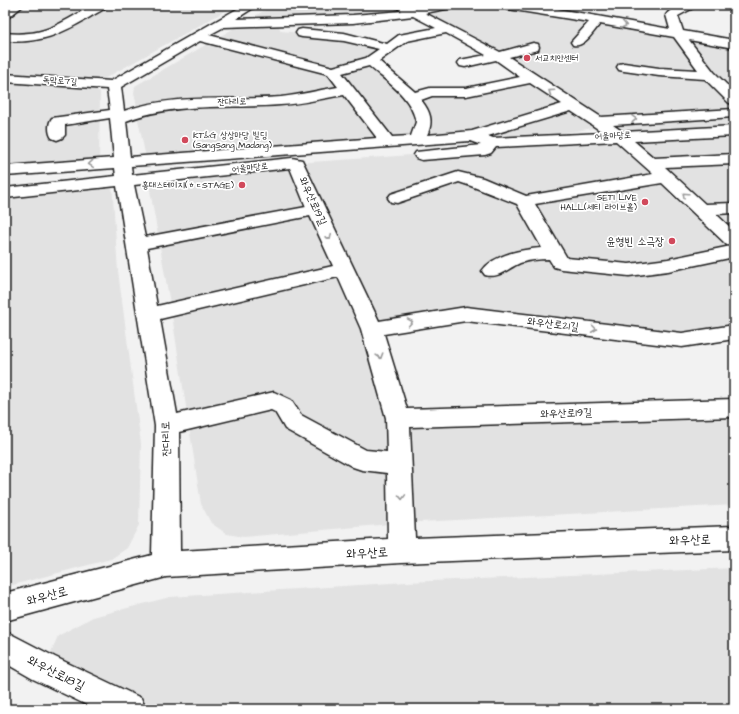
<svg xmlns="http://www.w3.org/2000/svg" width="739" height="714" font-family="'Architects Daughter','Poor Story',sans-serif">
	<rect width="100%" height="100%" fill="#f2f2f2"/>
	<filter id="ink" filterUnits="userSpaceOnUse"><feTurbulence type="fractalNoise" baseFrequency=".025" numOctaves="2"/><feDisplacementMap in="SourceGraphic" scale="8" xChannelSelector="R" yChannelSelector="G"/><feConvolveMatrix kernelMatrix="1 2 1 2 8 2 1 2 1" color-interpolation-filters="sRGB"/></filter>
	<g filter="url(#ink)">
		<path fill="#e2e2e2" d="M5,5H236L102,80L88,81L5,77Z
			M274,5H391L404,13L277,22L281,31L344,37L389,48L371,60L413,98L443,91L531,79L414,13L451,5L518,7L734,44V332L682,340L451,310L380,321L346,272L398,418L734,408V505L402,523L244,537L227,534L211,523L201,504L171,309L148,179L296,163L485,150L494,148L614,140L646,160L598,127L555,135L499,138L483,133L147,163L136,110L137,107L134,93L135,86Z
			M5,82L94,88L100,93L99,163L5,171Z
			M112,183L118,271L141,444L139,525L127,548L111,559L5,587V193Z
			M734,568V709H135L44,668L58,636L93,617L170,597L407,582Z"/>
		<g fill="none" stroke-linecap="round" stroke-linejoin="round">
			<g stroke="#1c1c1c" stroke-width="3">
				<path id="minor" d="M10,5H24L9,17L5,18V9Z
					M93,5H108C104,10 96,13 90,17C61,34 40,44 5,41V33C46,37 60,23 93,5Z
					M244,5H258L236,19L353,15L402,11L393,5H408L415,8L428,5H457L455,7L451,8L425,13L500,52L533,43L538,44L539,47L538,50L509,57L601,117L734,109V117L613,125L623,132L734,126V136L634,141L654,158L734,154V164L665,167L705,204L734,203V213L716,214L734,231V257L668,271L629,276L561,269L554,267L549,259C539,259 529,260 520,263C508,268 499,279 485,275L482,271C494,254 524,249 542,248L517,204L471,186L459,182L397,203L391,202L388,198L391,194L458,172L483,178L526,196L653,174L616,141L496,147L491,153L485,155L422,160L416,158L414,155L416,152L481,145L470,141L131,166L132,175L292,158L302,160L379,321L466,307L682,333L734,325V339L682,347L466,321L384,334L407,409L734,399V417L410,427L415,538L734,526V550L401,563L166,577L5,621V593L152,555L155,426L117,186L5,198V188L116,176L115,168L5,176V166L114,158L110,118L65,125V135L62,138L57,140L52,138C48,133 48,123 52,118L110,110L107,89L5,82V74L111,81ZM413,16L436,28L399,35L387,44L344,33L302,29L298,30L296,33L298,36L302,37L344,41L379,49L366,58L333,67L209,35L224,27L353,23ZM446,33L486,55L460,60L458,63L460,66L465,67L496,60L520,77L466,88H430L415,92L379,61L407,41ZM200,41L328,74L338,87C319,90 300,95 281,97C229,101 175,93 124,111L121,87ZM369,66C387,82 411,96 416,122L411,136L392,137L342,73ZM530,83L562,104L472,131L427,135C434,121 430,111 421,100L432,96H466ZM344,95L377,138L130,157L126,121C176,102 228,109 280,105C302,104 323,98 344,95ZM571,111L604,133L493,138L488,136ZM290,168L306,207L145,237L134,185ZM662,183L727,245L731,246L668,259L629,264L567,258L535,204ZM310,216L333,266L157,306L147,248ZM338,277L361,329L386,418L387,452L366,450L301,415L291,400L274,392L177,414L160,319ZM271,410L275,412L285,429L353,467L362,470L387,473L388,539L180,551L179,432Z
					M496,5L541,6L670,29L666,15C673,5 686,5 697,5L695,7L678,16L683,31L734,40V48L689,40L714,72L734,92V104L729,103L705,79L659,76L624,71L619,70L617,67L619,64L624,63L659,68L698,70L674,37L600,24C593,32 584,48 573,45L571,42L589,22L502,8L498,7Z
					M725,5H734V9L727,7Z
					M5,631L55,657L141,698L146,709H95L33,679L5,663Z"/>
			</g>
			<use href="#minor" fill="#fff" fill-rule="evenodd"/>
		</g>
		<defs><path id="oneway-chevron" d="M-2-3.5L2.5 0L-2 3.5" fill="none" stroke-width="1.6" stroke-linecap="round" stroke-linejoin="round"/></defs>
		<g stroke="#999">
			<use href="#oneway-chevron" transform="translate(624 25) rotate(11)"/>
			<use href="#oneway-chevron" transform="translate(551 92) rotate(-146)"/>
			<use href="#oneway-chevron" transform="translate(634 119) rotate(-3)"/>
			<use href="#oneway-chevron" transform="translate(91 164) rotate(175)"/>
			<use href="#oneway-chevron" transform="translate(685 195) rotate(-137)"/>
			<use href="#oneway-chevron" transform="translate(329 237) rotate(64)"/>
			<use href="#oneway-chevron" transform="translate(410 322) rotate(-10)"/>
			<use href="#oneway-chevron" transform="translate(594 329) rotate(7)"/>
			<use href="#oneway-chevron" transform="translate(380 356) rotate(73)"/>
			<use href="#oneway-chevron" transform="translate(402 497) rotate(88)"/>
		</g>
	</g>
	<g fill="#d1495b" stroke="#fff" stroke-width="1.5">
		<circle cx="527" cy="58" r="4"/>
		<circle cx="185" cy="140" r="4"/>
		<circle cx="242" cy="185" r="4"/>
		<circle cx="645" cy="202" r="4"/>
		<circle cx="672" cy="241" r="4"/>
	</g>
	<g text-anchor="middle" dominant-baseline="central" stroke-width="3.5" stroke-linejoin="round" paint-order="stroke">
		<g font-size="9" fill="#1c1c1c" stroke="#fff" text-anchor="start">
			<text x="535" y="58">서교치안센터</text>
			<text x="193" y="135">KT&amp;G 상상마당 빌딩<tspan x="193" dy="10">(SangSang Madang)</tspan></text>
			<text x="234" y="185" text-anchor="end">홍대스테이지(ㅎㄷSTAGE)</text>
			<text x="637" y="197" text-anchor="end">SETI LIVE<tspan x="637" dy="10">HALL(세티 라이브홀)</tspan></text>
		</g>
		<g font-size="9" fill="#1c1c1c" stroke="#fff">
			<text transform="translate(60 81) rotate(4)">독막로7길</text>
			<text transform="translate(232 102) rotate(-2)">잔다리로</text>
			<text transform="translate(613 136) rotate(-3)">어울마당로</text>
			<text transform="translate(250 168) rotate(-6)">어울마당로</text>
		</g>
		<g font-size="11" fill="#1c1c1c" stroke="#fff">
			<text transform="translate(313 201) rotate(66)">와우산로19길</text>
			<text transform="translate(553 324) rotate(7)">와우산로21길</text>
			<text transform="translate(566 413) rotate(-2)">와우산로19길</text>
			<text transform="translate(166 439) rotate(-92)">잔다리로</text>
		</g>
		<g font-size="11" fill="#1c1c1c" stroke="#fff" text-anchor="end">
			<text x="664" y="241">윤형빈 소극장</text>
		</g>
		<g font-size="13" fill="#1c1c1c" stroke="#fff">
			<text transform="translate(690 540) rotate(-2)">와우산로</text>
			<text transform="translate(367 553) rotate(-3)">와우산로</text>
			<text transform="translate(47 596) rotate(-15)">와우산로</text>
			<text transform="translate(56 673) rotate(27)">와우산로18길</text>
		</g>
	</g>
	<rect width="739" height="714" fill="none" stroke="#fff" stroke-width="20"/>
	<rect x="10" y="10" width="719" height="694" fill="none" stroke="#1c1c1c" stroke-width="1.5" filter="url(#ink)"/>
</svg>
